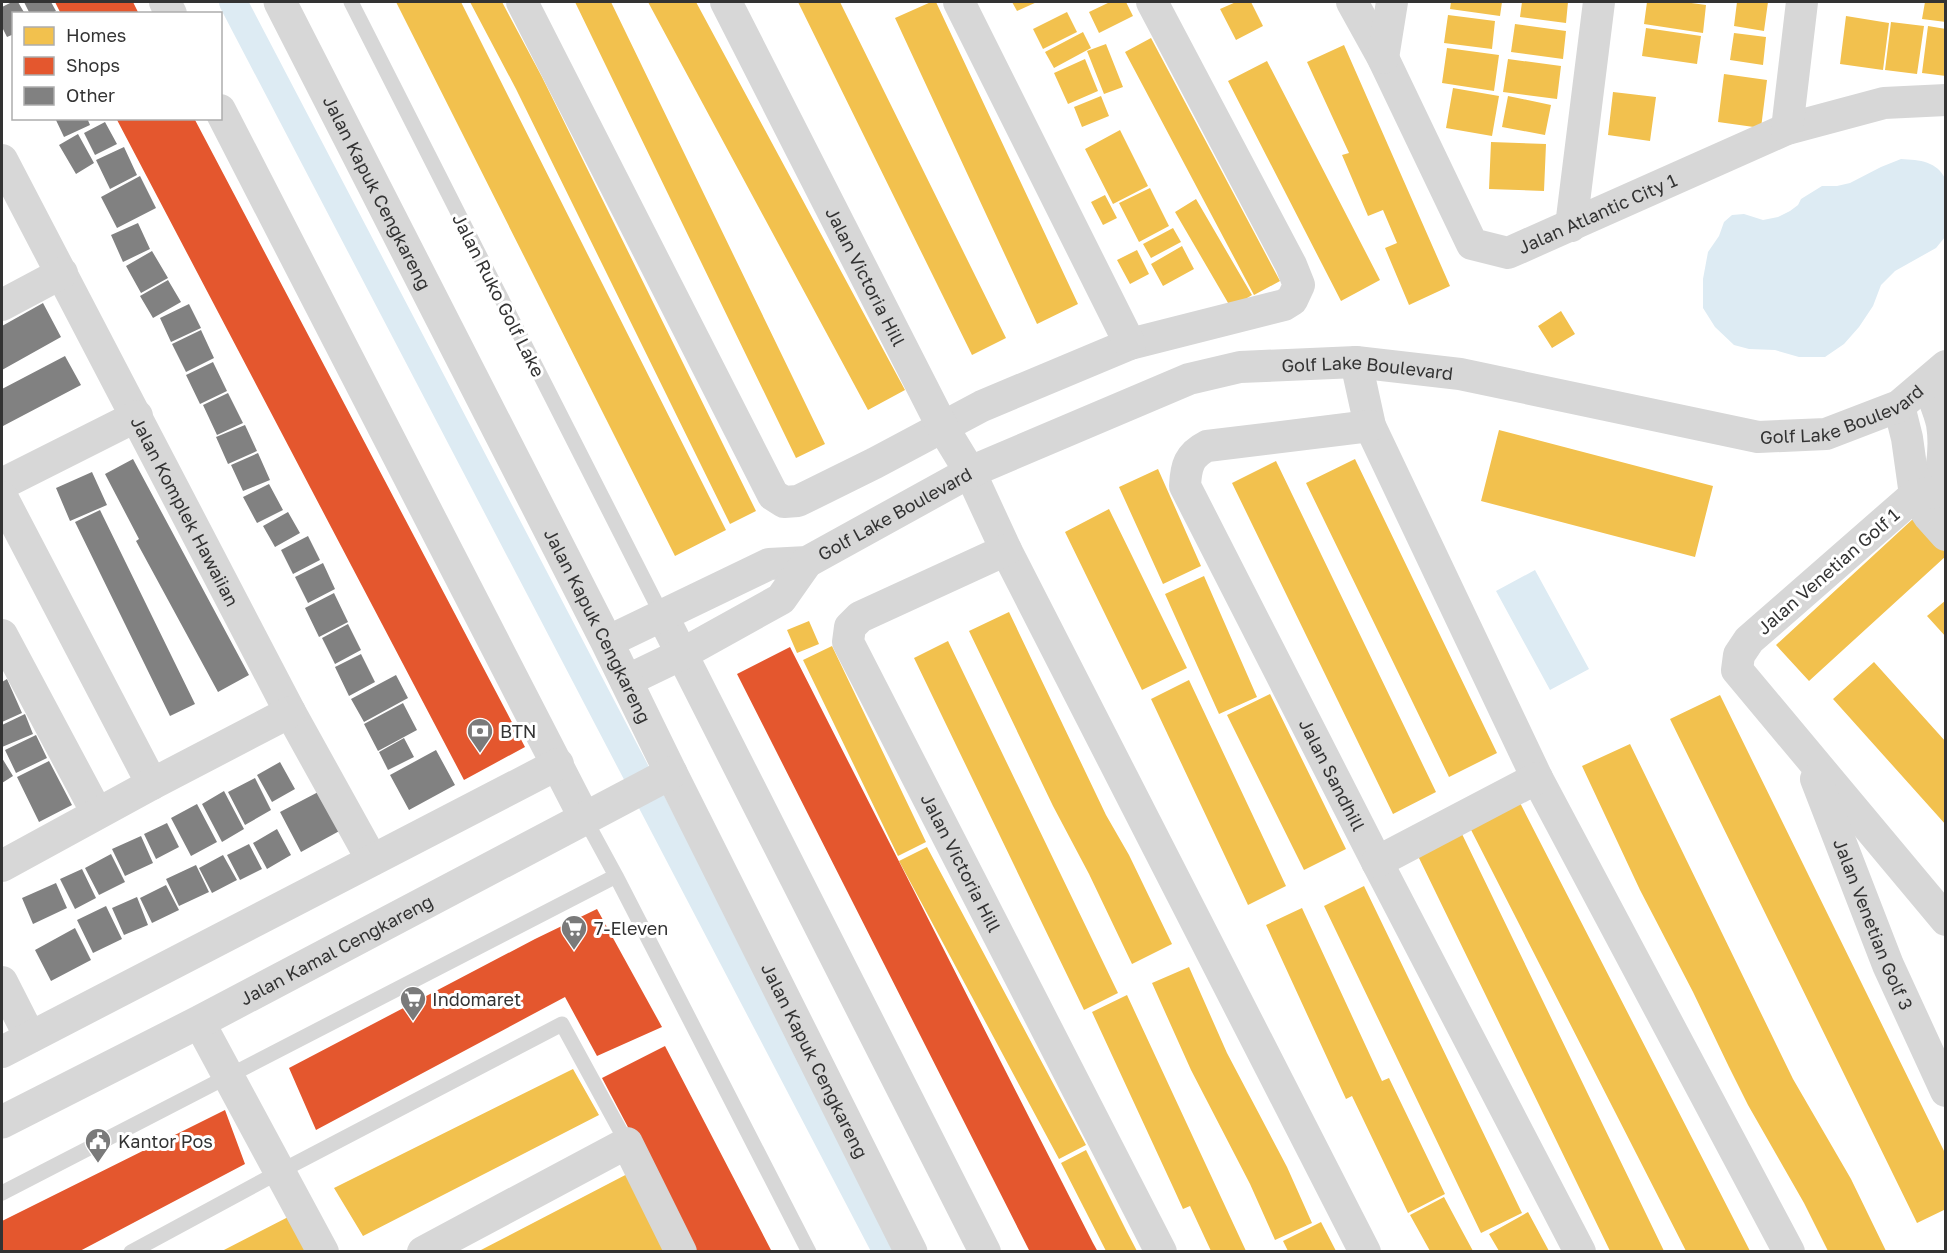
<svg xmlns="http://www.w3.org/2000/svg" width="1947" height="1253" font-family="'Golos Text',sans-serif">
	<rect width="100%" height="100%" fill="#fff"/>
	<path fill="#ddebf3" d="M1901,159C1920,160 1937,161 1946,180L1945,237L1936,248L1895,271L1881,285L1873,306L1859,327L1844,344L1825,357H1799L1775,350L1749,349L1734,345L1715,327L1703,308V279L1708,252L1719,236L1724,222L1732,215L1744,214L1763,220L1778,217L1790,211L1798,205L1801,199L1822,186H1837L1850,183L1881,167Z
		M1535,570L1589,669L1550,690L1496,591Z"/>
	<path fill="#f2c14e" d="M396,2H461L726,530L675,556Z
		M470,2H502L542,77L756,511L730,524L516,89Z
		M575,2H611L825,444L796,458Z
		M648,2H696L905,390L868,410Z
		M798,2H840L1006,338L972,355Z
		M931,2H936L1078,304L1037,324L895,18Z
		M1012,2H1037L1017,11Z
		M1110,2H1126L1133,16L1099,33L1089,12Z
		M1236,2H1251L1263,26L1236,40L1220,9Z
		M1451,2H1502L1500,16L1450,9Z
		M1522,2H1568L1566,23L1520,17Z
		M1647,2H1684L1706,5L1703,33L1644,24Z
		M1737,2H1768L1764,31L1734,26Z
		M1925,2H1946V22L1922,19Z
		M1067,12L1077,32L1043,49L1033,29Z
		M1448,15L1495,21L1492,49L1444,43Z
		M1846,16L1889,23L1883,70L1840,64Z
		M1891,22L1924,26L1917,74L1885,70Z
		M1515,24L1566,31L1563,59L1511,52Z
		M1928,26L1946,29V76L1922,73Z
		M1646,28L1701,36L1697,64L1642,56Z
		M1083,32L1091,48L1054,68L1045,52Z
		M1734,33L1766,37L1763,65L1730,60Z
		M1151,38L1280,281L1254,295L1125,52Z
		M1106,44L1123,87L1104,94L1087,51Z
		M1344,45L1450,286L1409,305L1385,248L1397,243L1383,210L1368,216L1342,155L1349,153L1307,62Z
		M1447,48L1499,55L1494,91L1442,83Z
		M1085,59L1098,91L1068,104L1054,73Z
		M1508,59L1561,66L1557,99L1503,92Z
		M1267,61L1380,280L1341,301L1228,81Z
		M1724,74L1767,80L1761,128L1718,122Z
		M1453,88L1499,96L1492,136L1446,128Z
		M1613,92L1656,97L1650,141L1608,135Z
		M1101,96L1109,116L1082,127L1074,107Z
		M1508,96L1551,105L1545,135L1502,127Z
		M1120,130L1148,186L1113,204L1085,149Z
		M1491,142L1546,144L1544,191L1489,189Z
		M1150,188L1169,226L1139,242L1119,203Z
		M1105,195L1117,218L1103,225L1091,202Z
		M1196,199L1252,295L1231,308L1175,212Z
		M1173,228L1181,242L1151,258L1143,244Z
		M1182,246L1194,269L1163,286L1151,264Z
		M1137,250L1149,274L1130,284L1117,260Z
		M1561,311L1575,334L1552,348L1538,326Z
		M1499,430L1713,486L1695,557L1481,501Z
		M1355,459L1497,753L1449,777L1306,483Z
		M1276,461L1436,792L1393,814L1232,483Z
		M1158,469L1201,566L1163,584L1119,487Z
		M1109,509L1187,668L1142,690L1065,532Z
		M1914,518L1946,553V556L1809,681L1776,645Z
		M1204,576L1257,697L1219,714L1165,594Z
		M1946,600V637L1927,616Z
		M1009,612L1106,815L1129,855L1172,944L1132,964L1089,874L1053,806L969,631Z
		M809,621L819,644L797,653L787,630Z
		M948,641L1118,993L1084,1010L914,658Z
		M832,646L926,842L898,856L803,660Z
		M1874,662L1946,742V825L1833,699Z
		M1189,680L1286,886L1248,905L1151,699Z
		M1270,694L1346,849L1304,870L1227,715Z
		M1720,695L1946,1155V1209L1917,1223L1670,719Z
		M1630,744L1793,1079L1851,1179L1886,1251H1828L1804,1203L1748,1105L1729,1067L1693,992L1640,890L1582,766Z
		M1517,797L1750,1251H1686L1467,822Z
		M1462,834L1664,1251H1610L1418,856Z
		M927,847L1086,1145L1059,1159L899,861Z
		M1364,886L1522,1213L1481,1233L1324,906Z
		M1302,908L1382,1081L1389,1078L1445,1194L1408,1213L1352,1096L1346,1099L1266,925Z
		M1189,967L1227,1053L1287,1167L1312,1223L1275,1240L1250,1184L1191,1070L1152,983Z
		M1127,995L1199,1150L1246,1251H1211L1190,1206L1183,1209L1173,1187L1092,1012Z
		M573,1069L599,1115L363,1236L334,1188Z
		M1086,1150L1127,1232L1137,1251H1106L1061,1163Z
		M633,1171L673,1251H479L583,1197Z
		M1444,1197L1460,1227L1473,1251H1430L1410,1215Z
		M1528,1212L1549,1251H1499L1489,1234Z
		M294,1214L311,1251H222Z
		M1321,1222L1336,1251H1288L1283,1241Z"/>
	<path fill="#e4572e" d="M55,2H133L139,14H61Z
		M116,118H194L525,747L464,780Z
		M790,647L1093,1243L1098,1252H1030L737,674Z
		M597,909L662,1027L597,1056L565,997L316,1130L289,1068L535,939Z
		M665,1046L772,1252H694L602,1078Z
		M225,1110L245,1164L78,1252H2V1221Z"/>
	<g fill="none" stroke-linecap="round" stroke-linejoin="round">
		<path stroke="#ddebf3" stroke-width="28" d="M233,2L887,1252"/>
	</g>
	<path fill="#818181" d="M12,2H18L25,14H14V34L7,37L2,27V7Z
		M24,2H51L56,11L50,14H30Z
		M55,118H87L90,125L64,137Z
		M105,122L117,144L95,155L84,133Z
		M78,134L94,163L76,174L59,145Z
		M124,147L137,175L110,189L96,160Z
		M140,176L156,208L117,228L101,197Z
		M138,223L150,249L123,262L111,235Z
		M152,251L168,278L141,293L126,266Z
		M168,280L181,302L153,318L140,296Z
		M43,303L61,337L2,370V326Z
		M189,304L201,328L171,342L160,318Z
		M201,330L214,358L186,372L172,344Z
		M65,356L81,385L3,426L2,389Z
		M213,362L227,391L200,404L186,375Z
		M228,393L243,423L217,435L203,405Z
		M245,425L257,451L228,464L216,437Z
		M258,453L270,480L243,491L231,465Z
		M133,459L249,675L218,692L136,541L139,539L105,474Z
		M92,472L107,505L70,521L56,488Z
		M269,484L283,510L257,523L243,497Z
		M100,510L195,704L170,716L75,522Z
		M288,512L300,533L275,547L263,526Z
		M308,536L320,560L293,574L281,550Z
		M323,563L335,589L308,603L295,577Z
		M334,593L348,622L319,637L305,608Z
		M348,624L361,650L335,664L322,638Z
		M361,654L375,682L349,696L335,667Z
		M396,675L408,698L364,722L351,699Z
		M7,679L22,713L2,722V682Z
		M403,703L417,730L378,751L364,724Z
		M25,714L33,734L2,747V725Z
		M36,735L47,758L16,773L5,750Z
		M404,738L414,757L388,770L379,752Z
		M436,750L455,785L409,810L390,775Z
		M2,758L13,776L2,783Z
		M49,761L72,805L39,822L17,777Z
		M280,762L295,789L272,802L257,775Z
		M255,778L271,810L245,825L228,792Z
		M322,790L343,829L301,852L280,812Z
		M224,791L244,829L222,842L202,804Z
		M197,804L217,842L191,856L171,818Z
		M167,823L179,847L156,859L144,834Z
		M277,829L291,855L267,869L253,843Z
		M141,836L153,863L125,876L112,849Z
		M249,844L262,869L240,880L227,855Z
		M111,854L125,882L99,895L85,868Z
		M223,855L237,880L212,893L199,868Z
		M196,865L209,892L179,906L166,879Z
		M82,869L96,898L75,909L60,879Z
		M56,883L67,908L33,924L22,898Z
		M166,885L179,910L152,923L140,898Z
		M137,897L148,925L124,935L112,908Z
		M106,906L122,939L93,953L77,920Z
		M75,928L91,960L51,981L35,950Z"/>
	<g fill="none" stroke-linecap="round" stroke-linejoin="round">
		<path stroke="#d7d7d7" stroke-width="15" d="M351,2L662,615
			M585,819L616,876L809,1252
			M2,1193L616,876
			M131,1252L281,1171L562,1024L627,1143"/>
		<g stroke="#d7d7d7" stroke-width="32">
			<path d="M165,2L171,14"/>
			<path d="M522,2L773,495L784,502L798,501L875,463L982,406L1130,344L1284,305L1292,300L1299,285L1291,265L1152,2"/>
			<path id="s1" d="M726,2L942,426L970,472L1006,550L1365,1252"/>
			<path d="M959,2L1130,344"/>
			<path id="s2" d="M1352,2L1383,58L1472,244L1508,253L1787,129L1884,103L1946,100"/>
			<path d="M1383,58L1392,2"/>
			<path d="M220,110L585,819"/>
			<path d="M1787,129L1802,2"/>
			<path id="s3" d="M2,160L290,712L372,860"/>
			<path d="M1571,226L1599,2"/>
			<path d="M2,305L62,273"/>
			<path d="M1356,362L1370,426L1537,778L1789,1252"/>
			<path d="M1928,383C1932,396 1939,410 1942,424C1947,455 1939,483 1930,513"/>
			<path d="M1899,406L1907,438L1915,495L1929,516L1946,535"/>
			<path id="s4" d="M1370,426L1207,446C1189,455 1186,466 1185,486L1377,862L1580,1252"/>
			<path d="M2,484L137,416"/>
			<path d="M1937,492L1915,495L1749,640L1739,655L1737,670L1946,920"/>
			<path d="M2,497L152,784"/>
			<path id="s5" d="M1006,550L860,617L850,627L848,642L1161,1252"/>
			<path d="M662,615L985,1252"/>
			<path d="M2,635L97,813"/>
			<path id="s6" d="M607,642L769,564L807,562L970,472L1189,379L1240,367L1356,362L1460,374L1758,437L1826,434L1899,406L1946,366"/>
			<path d="M626,681L682,654L781,599L807,562"/>
			<path id="s7" d="M1816,779L1888,965L1946,1091"/>
			<path d="M1377,862L1537,778"/>
			<path d="M2,866L152,784L290,712"/>
			<path d="M2,982L30,1037"/>
			<path d="M199,1022L323,1252"/>
			<path d="M2,1052L558,764"/>
			<path d="M423,1252L627,1143L681,1252"/>
		</g>
		<g stroke="#d7d7d7" stroke-width="33">
			<path id="s8" d="M280,2L607,642L671,773L911,1252"/>
			<path id="s9" d="M2,1122L199,1022L671,773"/>
		</g>
	</g>
	<defs>
		<g id="bank-pin" transform="scale(1.35)"><path d="M0 17L-7.5 6A9.5 9.5 0 1 1 7.5 6Z" fill="#7a7a7a" stroke="#fff"/><path d="M-6-4H6V4H-6ZM0-2.3a2.3 2.3 0 1 0 0 4.6a2.3 2.3 0 1 0 0-4.6Z" fill="#fff"/></g>
		<g id="supermarket-pin" transform="scale(1.35)"><path d="M0 17L-7.5 6A9.5 9.5 0 1 1 7.5 6Z" fill="#7a7a7a" stroke="#fff"/><path d="M-6-5.5h2.5l.6 2H6L4.5 2H-2.5L-4.4-4H-6ZM-1.5 3.2a1.3 1.3 0 1 0 .1 0ZM3 3.2a1.3 1.3 0 1 0 .1 0Z" fill="#fff"/></g>
		<g id="civic-pin" transform="scale(1.35)"><path d="M0 17L-7.5 6A9.5 9.5 0 1 1 7.5 6Z" fill="#7a7a7a" stroke="#fff"/><path d="M-.6-6.5H3V-4.5H.6V-3L4-1V1h2V6H-6V1h2V-1L-.6-3ZM-1.2 2.5V6h2.4V2.5Z" fill="#fff"/></g>
	</defs>
	<g fill-rule="evenodd">
		<use href="#bank-pin" x="480" y="731"/>
		<use href="#supermarket-pin" x="574" y="928"/>
		<use href="#supermarket-pin" x="413" y="999"/>
		<use href="#civic-pin" x="98" y="1141"/>
	</g>
	<g text-anchor="middle" dominant-baseline="central" stroke-width="6" stroke-linejoin="round" paint-order="stroke">
		<g font-size="18" fill="#333" stroke="#fff">
			<text stroke="none"><textPath href="#s8" startOffset="214">Jalan Kapuk Cengkareng</textPath></text>
			<text stroke="none"><textPath href="#s2" startOffset="405">Jalan Atlantic City 1</textPath></text>
			<text stroke="none"><textPath href="#s1" startOffset="308">Jalan Victoria Hill</textPath></text>
			<text transform="translate(499 295) rotate(63)">Jalan Ruko Golf Lake</text>
			<text stroke="none"><textPath href="#s6" startOffset="822">Golf Lake Boulevard</textPath></text>
			<text stroke="none"><textPath href="#s6" startOffset="1308">Golf Lake Boulevard</textPath></text>
			<text stroke="none"><textPath href="#s3" startOffset="396">Jalan Komplek Hawaiian</textPath></text>
			<text stroke="none"><textPath href="#s6" startOffset="318">Golf Lake Boulevard</textPath></text>
			<text transform="translate(1828 571) rotate(-41)">Jalan Venetian Golf 1</text>
			<text stroke="none"><textPath href="#s8" startOffset="700">Jalan Kapuk Cengkareng</textPath></text>
			<text stroke="none"><textPath href="#s4" startOffset="537">Jalan Sandhill</textPath></text>
			<text stroke="none"><textPath href="#s5" startOffset="438">Jalan Victoria Hill</textPath></text>
			<text stroke="none"><textPath href="#s7" startOffset="156">Jalan Venetian Golf 3</textPath></text>
			<text stroke="none"><textPath href="#s9" startOffset="376">Jalan Kamal Cengkareng</textPath></text>
			<text stroke="none"><textPath href="#s8" startOffset="1186">Jalan Kapuk Cengkareng</textPath></text>
		</g>
		<g font-size="18" fill="#333" stroke="#fff" text-anchor="start">
			<text x="500" y="731">BTN</text>
			<text x="594" y="928">7-Eleven</text>
			<text x="432" y="999">Indomaret</text>
			<text x="118" y="1141">Kantor Pos</text>
		</g>
	</g>
	<rect width="1947" height="1253" fill="none" stroke="#333333" stroke-width="6"/>
	<rect x="12" y="12" width="210" height="108" fill="#ffffff" stroke="#adadad" stroke-width="1.5"/>
	<rect x="24" y="27" width="30" height="18" fill="#f2c14e" stroke="#adadad" stroke-width="1.5"/>
	<text x="66" y="42" font-size="18" fill="#333333">Homes</text>
	<rect x="24" y="57" width="30" height="18" fill="#e4572e" stroke="#adadad" stroke-width="1.5"/>
	<text x="66" y="72" font-size="18" fill="#333333">Shops</text>
	<rect x="24" y="87" width="30" height="18" fill="#818181" stroke="#adadad" stroke-width="1.5"/>
	<text x="66" y="102" font-size="18" fill="#333333">Other</text>
</svg>
